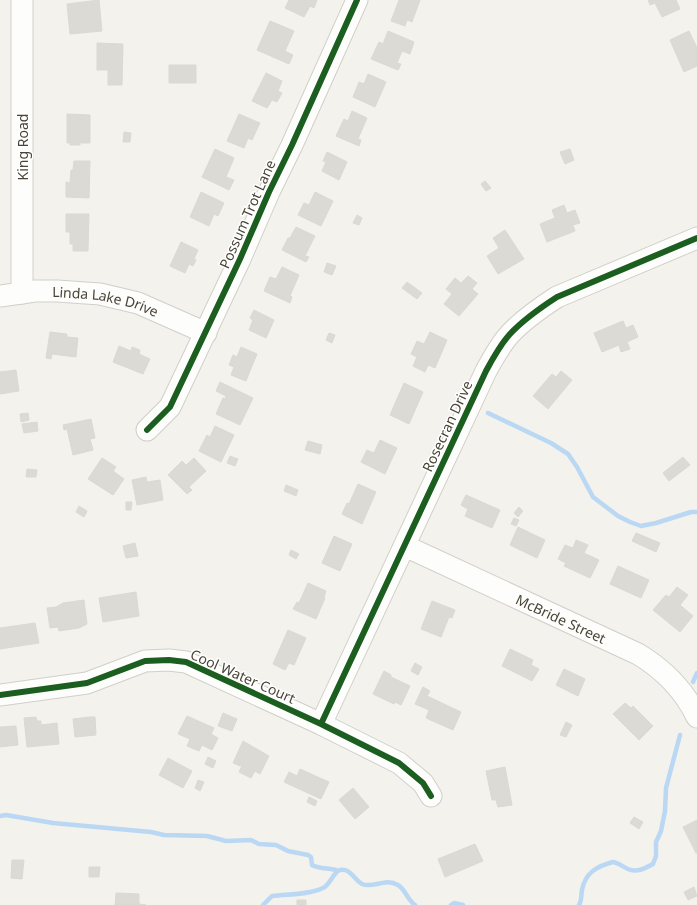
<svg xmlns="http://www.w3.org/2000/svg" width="697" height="905" font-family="'Noto Sans',sans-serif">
	<rect width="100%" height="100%" fill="#f3f2ec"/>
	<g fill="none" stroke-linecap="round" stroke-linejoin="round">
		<path stroke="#bad8f3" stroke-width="4.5" d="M488,413L551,443L568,454L577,467L593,497L618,516L630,522L641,526L656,523L691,512H697
			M693,682L697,673
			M0,816L6,815L53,823L151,832L164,835L207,836L226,841L251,840L259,844L276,845L288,851L308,855L311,857L312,865C319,869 328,868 336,870V872
			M263,905L272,896C288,894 308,895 323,888C330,885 334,871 340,870C351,868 354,880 362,884C374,889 385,877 398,885C405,889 407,899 415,905
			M451,905L454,903L463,905
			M579,905C582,900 581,895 582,890C585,873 597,866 613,862C619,863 623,867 628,869C637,873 646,868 653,864L656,856V842L661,831L665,811L666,788L680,735"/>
	</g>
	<path fill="#dcdad4" stroke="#dbd9d2" d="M99,0L102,31L70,34L67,4Z
		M289,0H317L314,8L310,6L304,17L285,8Z
		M399,0H420L412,22L407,20L405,26L391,21Z
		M648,0H676L680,9L662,17L655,3L650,5Z
		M270,21L294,31L285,51L293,55L289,64L257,50Z
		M388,31L414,42L410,54L402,51L397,63L401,64L398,70L371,59L379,42L383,44Z
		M689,31L697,48V66L684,72L670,40Z
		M97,43L123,44L122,85H108V70H97Z
		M169,65H196V83H169Z
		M266,73L282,81L278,91L282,93L277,102L272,100L267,108L252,101Z
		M368,74L386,82L375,107L353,97L359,82L364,84Z
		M352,111L367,118L358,139L361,140L359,146L336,136L344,119L348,121Z
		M67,114L90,115V143H80V145H70V143H67Z
		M239,114L260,123L252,140L248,138L244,148L227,141Z
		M124,132L131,133L130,142H123Z
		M215,149L234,158L226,177L234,180L229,190L202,177Z
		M570,149L574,160L565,164L560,152Z
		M327,152L347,162L339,180L322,171L326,162L323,161Z
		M74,161H90L89,198L66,197V182L70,183L71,170H73Z
		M485,181L491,188L486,191L481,184Z
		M201,192L224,203L218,216L214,214L209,226L190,217Z
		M315,192L333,201L321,226L298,215L304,203L309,205Z
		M564,205L567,213L575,210L580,223L573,225L575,231L547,242L540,224L555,218L552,210Z
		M66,214H89L88,251H73V244H70V232H66Z
		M357,215L362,218L359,225L353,223Z
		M296,227L315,236L305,256L309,257L306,262L282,250L288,238H290Z
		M505,230L524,259L498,274L487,256L499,248L493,238Z
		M181,242L198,250L194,259L196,260L193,266L189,264L185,273L170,266Z
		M327,263L336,266L332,275L324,272Z
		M282,267L299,275L290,296L292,297L290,303L264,291L270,277L276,279Z
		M468,276L477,283L472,289L478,294L459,316L444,304L452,294L446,289L455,278L461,283Z
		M407,282L422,293L417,299L402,288Z
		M254,310L274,320L266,338L249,330L253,320L250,318Z
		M623,321L626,328L633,325L638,337L627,342L630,349L621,352L619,345L602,352L594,333Z
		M50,332L67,334V337L78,338L76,357L52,354L51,359L46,358Z
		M430,332L447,340L435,368L428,365L425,372L413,366L417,357L411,354L417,341L424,344Z
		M329,333L335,335L332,343L326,340Z
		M119,346L131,351L132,347L140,350L139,354L150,359L143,374L113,362Z
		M241,347L257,354L246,381L231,375L234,367L229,365L233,355L237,357Z
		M16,370L19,391L0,394V372Z
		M561,371L572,380L548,409L533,396L552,374L556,377Z
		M220,382L253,398L240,425L216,414L223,398L225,399L226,396L216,391Z
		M404,383L423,392L409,424L390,415Z
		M28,413L29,420L21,422L20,414Z
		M91,419L95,438L90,439L93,450L73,455L67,429L64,430L63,425Z
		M37,422L38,431L24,433L22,424Z
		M215,426L234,435L221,462L199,451L207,435L210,437Z
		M380,440L397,448L385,474L361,462L367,450L374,453Z
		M308,441L322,445L320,454L305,450Z
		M230,456L238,459L235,466L227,463Z
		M683,457L690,465L669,481L663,473Z
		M102,458L116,467L113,471L124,479L113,495L88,479Z
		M194,458L206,471L189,487L192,490L187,494L168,475L182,461L186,465Z
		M27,469L37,470L36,477H26Z
		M146,477L147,482L160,480L163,500L137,505L132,480Z
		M358,484L376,492L362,524L342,514L347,503L349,504Z
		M286,485L298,490L296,496L284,491Z
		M466,495L500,510L492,528L465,516L468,509L461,505Z
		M126,502H132L131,510H126Z
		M79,506L87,511L84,517L76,512Z
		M519,507L523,511L518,517L514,513Z
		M514,518L519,520L516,526L511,524Z
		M518,527L545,540L537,558L510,545Z
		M636,533L660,543L656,552L632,541Z
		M334,536L352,544L340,571L322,563Z
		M576,540L588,545L584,553L599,560L590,578L564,566L566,563L558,559L565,545L573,548Z
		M135,543L138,556L126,558L123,546Z
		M291,550L299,554L296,559L289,555Z
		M618,566L649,580L641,598L610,584Z
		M308,583L326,591L324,597L325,598L316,619L293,609L297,602L299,603Z
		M677,587L688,595L680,605L693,616L680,632L653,610L666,595L669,597Z
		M136,592L139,616L103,622L99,598Z
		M84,600L87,624L79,628L59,631L58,627L50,628L47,608L56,607L63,603Z
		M432,601L455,610L452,618L449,617L441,637L421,629Z
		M35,623L39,643L0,649V628Z
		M288,630L306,638L294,665L289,663L285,670L273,664Z
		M510,649L533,660L531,665L539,669L532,681L502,666Z
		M415,663L422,667L418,675L411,671Z
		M564,669L585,679L578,696L556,685Z
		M384,671L391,675V677L410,686L401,705L395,702L394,704L373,694Z
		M423,687L430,691L427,696L461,712L453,730L426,718L429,710L415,704Z
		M625,703L631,708L633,706L653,726L639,740L613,714Z
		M223,713L237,719L232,731L218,726Z
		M187,716L214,728L211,734L218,738L212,750L202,745L199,751L187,746L190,739L178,734Z
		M36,717L37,721H41V725L57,723L59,744L27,747L24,718Z
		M90,717H95L96,735L75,737L73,719Z
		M566,722L572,725L566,737L560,735Z
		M16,726L18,745L0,747V727Z
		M243,741L269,756L260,774L255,771L251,778L239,772L242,765L241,764L240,766L233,763Z
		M208,757L216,761L213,768L205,764Z
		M168,758L192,771L183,788L159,775Z
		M505,767L512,805L498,807L496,800H492L486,771Z
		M300,769L329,782L321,799L284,782L289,772L297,776Z
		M198,780L204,782L200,791L195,788Z
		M353,788L369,807L355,819L339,800Z
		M309,797L317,801L315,806L307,802Z
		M634,817L643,822L639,829L630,823Z
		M697,820V853H696L683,827Z
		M475,844L483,861L445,877L438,859Z
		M12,860H24L22,879L11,878Z
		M89,867H100L99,877H89Z
		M694,887L697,896L688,900L684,892Z
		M116,893L139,894V904L146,905H115Z
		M297,900H306V905H297Z"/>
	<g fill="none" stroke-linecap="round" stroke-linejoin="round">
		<g stroke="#d1cfc9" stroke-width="23">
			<g id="minor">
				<path d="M22,293V0"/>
				<path id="s1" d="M0,296L35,291H57L100,294L138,303L206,333"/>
				<path d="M147,430L170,407L240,259L269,192L292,145L357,0"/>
				<path id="s2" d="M405,546L638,654C663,669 684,690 697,717"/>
				<path d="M0,695L87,683L145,661L169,660L186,662L321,724L399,763L423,783L431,796"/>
				<path d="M321,724L486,371C493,358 500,345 510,334C523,320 540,308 557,297L697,238"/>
			</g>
		</g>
		<use href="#minor" stroke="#fdfdfc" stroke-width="21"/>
		<g stroke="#fff" stroke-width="8">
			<path id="cycleway" d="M147,430L170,407L240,259L269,192L292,145L357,0
				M0,695L87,683L145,661L169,660L186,662L321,724L399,763L423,783L431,796
				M321,724L486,371C493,358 500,345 510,334C523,320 540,308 557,297L697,238"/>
		</g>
		<use href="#cycleway" stroke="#1b5e20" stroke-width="6"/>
	</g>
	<g text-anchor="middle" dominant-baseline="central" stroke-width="3" stroke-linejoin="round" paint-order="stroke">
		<g font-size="14" fill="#4a4436" stroke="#fff">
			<text transform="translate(22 147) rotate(-90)">King Road</text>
			<text transform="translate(247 214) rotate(-66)">Possum Trot Lane</text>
			<text stroke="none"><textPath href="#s1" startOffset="107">Linda Lake Drive</textPath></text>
			<text transform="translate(447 426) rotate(-65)">Rosecran Drive</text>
			<text stroke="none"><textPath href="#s2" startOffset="172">McBride Street</textPath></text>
			<text transform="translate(243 676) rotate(24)">Cool Water Court</text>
		</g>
	</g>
</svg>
